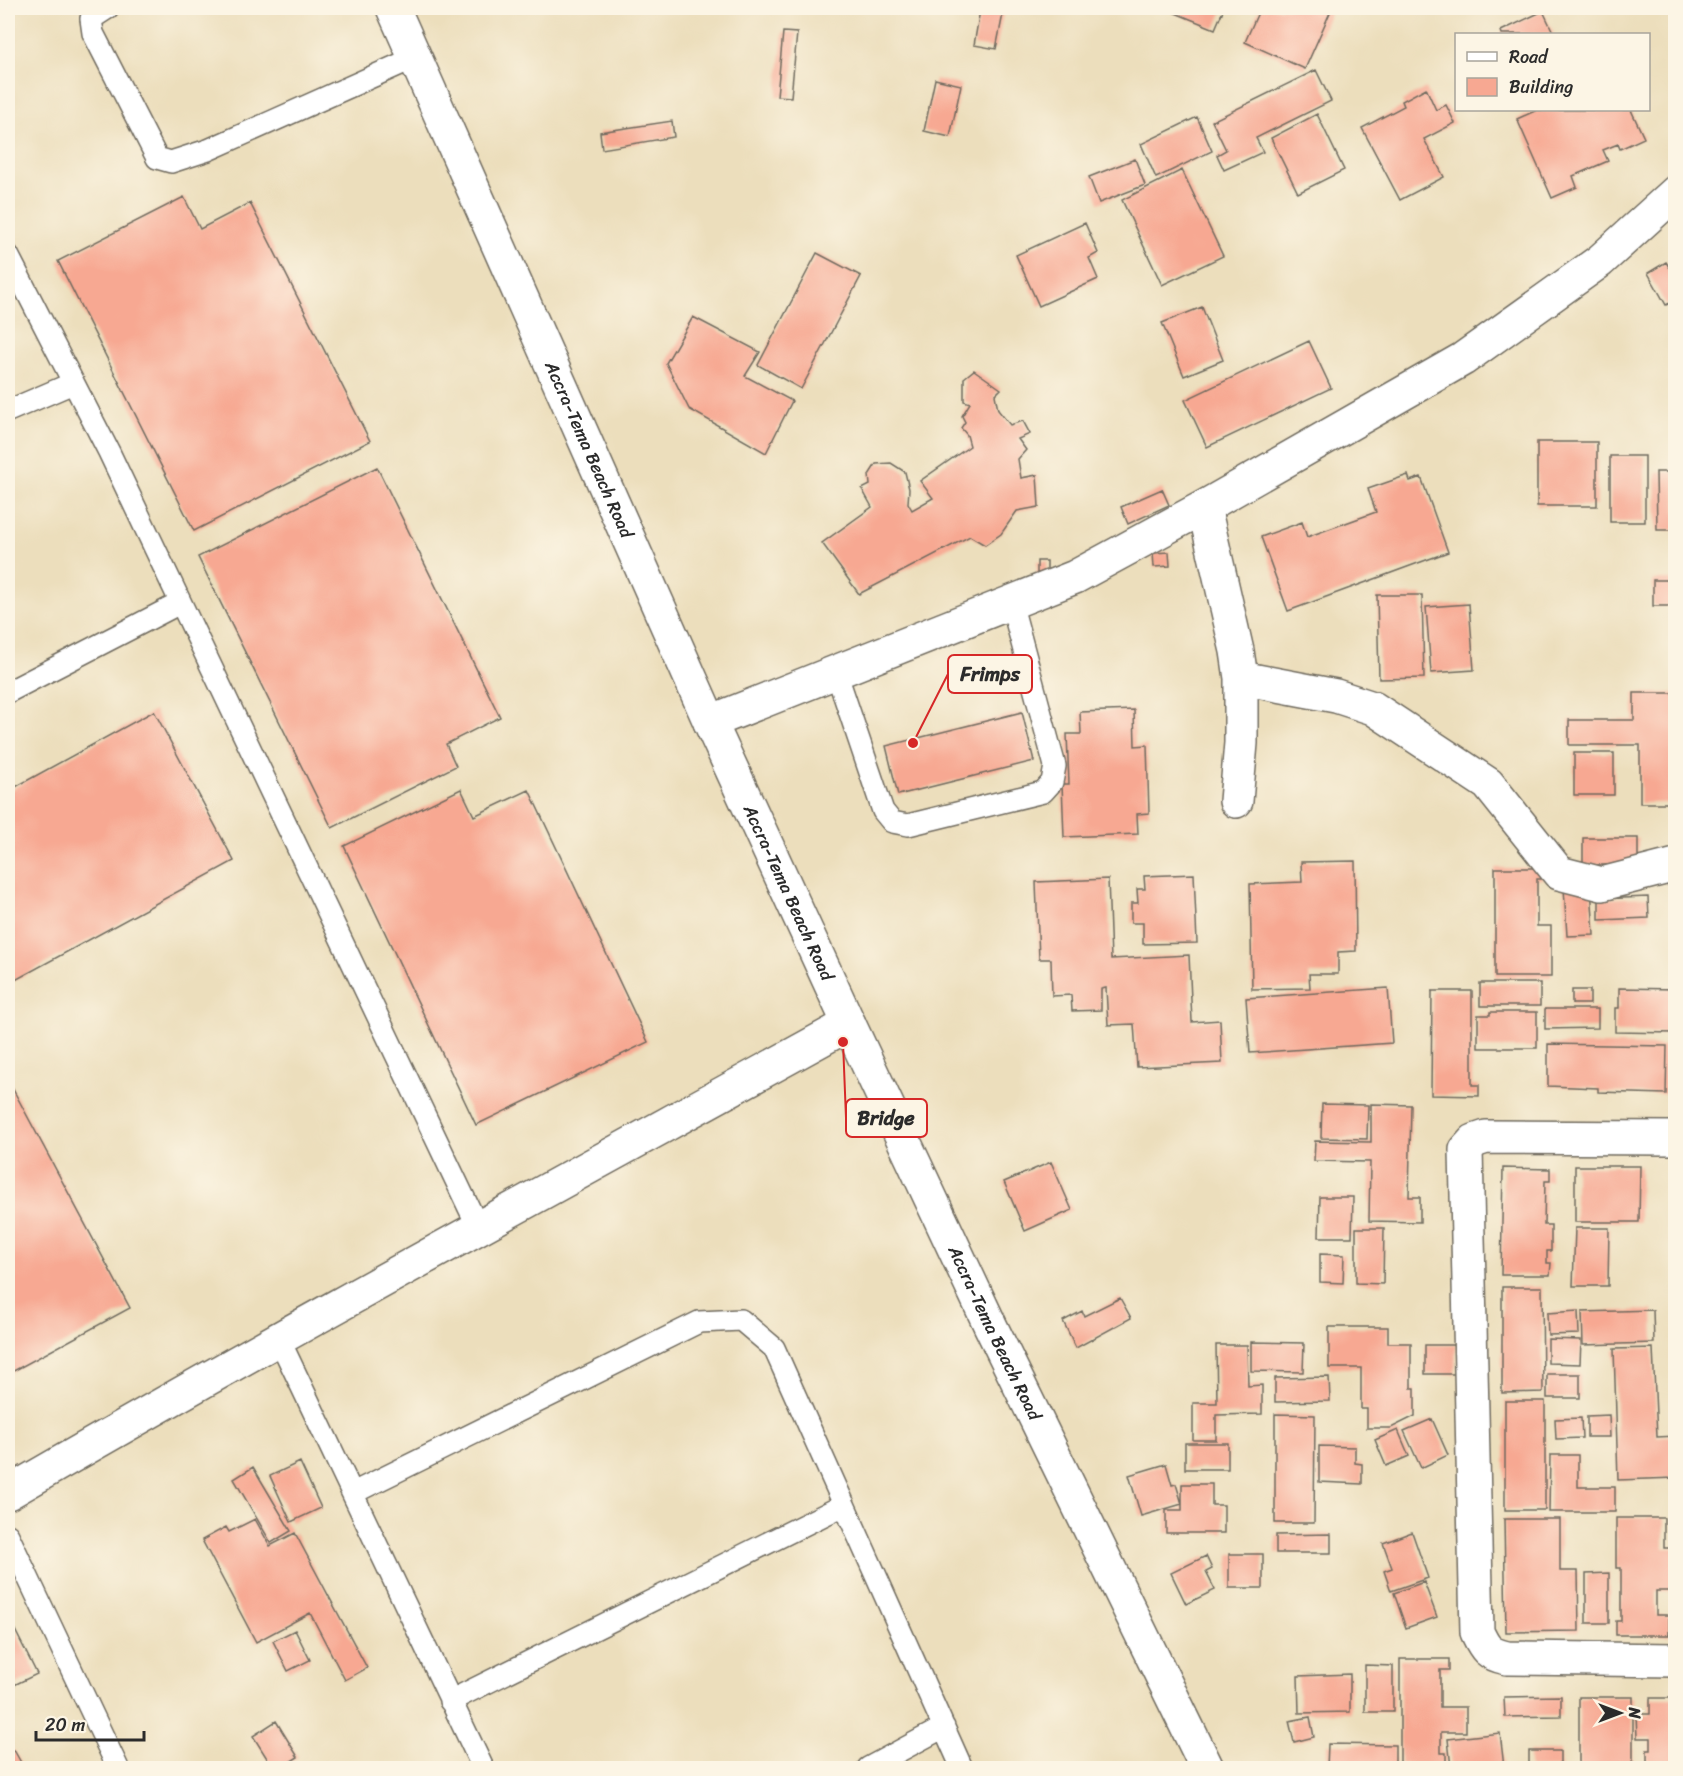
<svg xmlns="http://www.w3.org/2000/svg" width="1683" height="1776" font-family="Sriracha,sans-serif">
	<rect width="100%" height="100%" fill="#fcf5e5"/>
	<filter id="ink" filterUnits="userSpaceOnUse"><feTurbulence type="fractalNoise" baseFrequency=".0167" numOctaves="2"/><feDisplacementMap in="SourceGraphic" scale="12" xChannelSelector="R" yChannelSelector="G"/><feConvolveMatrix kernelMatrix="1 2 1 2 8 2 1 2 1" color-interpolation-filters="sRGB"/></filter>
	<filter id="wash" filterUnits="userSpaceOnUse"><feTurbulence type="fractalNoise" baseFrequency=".008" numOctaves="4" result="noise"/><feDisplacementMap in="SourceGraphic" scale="24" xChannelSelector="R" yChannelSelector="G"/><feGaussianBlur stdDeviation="1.35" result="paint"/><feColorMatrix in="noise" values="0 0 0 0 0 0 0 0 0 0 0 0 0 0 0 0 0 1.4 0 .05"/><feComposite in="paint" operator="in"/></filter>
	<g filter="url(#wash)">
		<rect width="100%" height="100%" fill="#ecdebc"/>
		<g id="blocks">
			<path fill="#f7a892" d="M1163,8H1224L1215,29Z
				M1260,8H1332L1305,69L1245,42Z
				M980,10L1003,14L996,49L974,45Z
				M1543,11L1554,34H1502L1501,31Z
				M783,32L797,33L791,97L777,96Z
				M1316,70L1331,101L1256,138L1263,152L1224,170L1217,155L1226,150L1212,121Z
				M935,79L961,85L950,137L924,131Z
				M1426,88L1436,110L1446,105L1455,123L1424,139L1444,177L1400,200L1362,128L1404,106L1402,101Z
				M1537,110H1631L1644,138L1620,149L1618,144L1603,150L1608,161L1573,176L1577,187L1552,198L1517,119Z
				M1317,114L1344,170L1298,193L1271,138Z
				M1197,117L1212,151L1156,178L1141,144Z
				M672,121L674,137L602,149L600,132Z
				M1135,159L1145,185L1099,203L1089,177Z
				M1182,170L1223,256L1162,285L1122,200Z
				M184,197L200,229L250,203L370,441L194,531L58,261Z
				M1085,223L1098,253L1089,258L1098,279L1039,306L1016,255Z
				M817,253L861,276L801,389L758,365Z
				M1666,262L1676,278V300L1666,305L1648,273Z
				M1202,307L1223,360L1184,376L1162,323Z
				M693,317L760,352L745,376L792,401L766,453L689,409L666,363Z
				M1309,341L1331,388L1207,447L1185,400Z
				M974,370L1001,389L995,395L998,410L1010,425L1023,421L1030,434L1018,439L1026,450L1018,459L1021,478L1037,475L1039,507L1017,511L1001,534L985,545L970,536L859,594L822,543L872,507L862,489L870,485L869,475L876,464L891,463L905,472L909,489L908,503L912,510L933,498L920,481L970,446L967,435L961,428L965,422L962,416L970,403L964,401V378Z
				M1537,442H1597V506H1537Z
				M1610,456H1645V522H1610Z
				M377,467L500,717L446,744L456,766L332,828L198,557Z
				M1656,472H1676V530H1657Z
				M1408,475L1410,481L1421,477L1448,552L1288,611L1261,537L1302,522L1307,537L1376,512L1368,489Z
				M1162,489L1169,505L1128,524L1121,507Z
				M1169,552L1170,566L1154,567L1153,553Z
				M1037,561H1047V576L1037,577Z
				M1653,580H1676V606H1653Z
				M1377,595H1422L1424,678L1379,679Z
				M1469,604L1474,670L1431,673L1426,607Z
				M1634,693H1676V803H1640V745H1569V720H1634Z
				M1134,710L1135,746L1147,745L1149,813L1137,814L1138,834L1064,837L1062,784H1069L1067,734H1081L1080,712Z
				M154,711L234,861L8,984V791Z
				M1022,712L1034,761L898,795L886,746Z
				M1574,753H1614V795H1574Z
				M461,789L474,816L529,790L648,1042L476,1125L344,846Z
				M1583,838H1638V865H1583Z
				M1355,861L1356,951L1338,952V974H1309L1310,988L1252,989L1250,884L1302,882L1301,862Z
				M1495,868H1542V879H1537V926H1551V977H1495Z
				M1194,874L1197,943L1143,944V923H1131V903H1138L1137,889H1145L1144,876Z
				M1108,879L1111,959L1189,955L1192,1022L1220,1020L1222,1063L1137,1067L1134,1024L1108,1025L1106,988L1101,989V1010L1072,1011L1071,995L1052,996L1051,959H1039L1036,882Z
				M1591,887L1594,935L1567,936L1564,888Z
				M1648,897L1649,918L1599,920V899Z
				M1480,983H1540V1006H1480Z
				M1388,988L1392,1043L1250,1053L1246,998Z
				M1619,988L1676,989V1033L1615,1032V1008H1619Z
				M1572,990H1590V1004H1572Z
				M1432,991H1472V1085H1479V1096L1431,1095Z
				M1545,1009H1598V1028L1545,1029Z
				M1490,1012H1537V1048H1478V1015H1490Z
				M1548,1044L1667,1046L1666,1094L1598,1092V1088L1548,1086Z
				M8,1080L130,1308L8,1374Z
				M1322,1104L1368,1105L1367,1139L1321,1138Z
				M1371,1104L1411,1105L1409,1197H1420V1222L1369,1221L1370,1162L1314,1161L1315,1141L1371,1142Z
				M1051,1162L1072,1210L1025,1231L1004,1182Z
				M1575,1166H1640L1639,1222H1575Z
				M1503,1168L1550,1169V1181H1545L1544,1225H1551V1251H1547V1263H1551L1550,1275H1501Z
				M1320,1197H1353L1352,1237H1319Z
				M1356,1228H1384L1383,1284L1356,1283Z
				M1575,1228H1609L1608,1286H1573Z
				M1320,1254L1344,1255L1343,1283L1320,1282Z
				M1502,1287H1542L1543,1392L1502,1393Z
				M1120,1298L1131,1318L1076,1348L1063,1321L1082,1311L1084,1316Z
				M1653,1310L1654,1343L1583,1345L1582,1312Z
				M1578,1311L1579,1334L1548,1335L1547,1313Z
				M1329,1327H1388V1343H1411V1388H1415V1416L1391,1428H1367V1409H1361V1368H1329Z
				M1548,1339L1581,1340L1580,1364L1548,1363Z
				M1251,1342L1304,1343L1303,1372L1251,1371Z
				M1216,1345H1247L1248,1386L1262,1385V1414L1216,1415V1440H1193V1403H1217Z
				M1425,1345H1456L1455,1374H1425Z
				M1653,1348L1657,1437L1676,1436V1478L1618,1480L1614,1349Z
				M1547,1374H1580V1398H1547Z
				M1329,1377L1330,1401L1275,1402V1378Z
				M1505,1401H1545V1510H1505Z
				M1275,1414L1315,1415L1314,1523H1275Z
				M1609,1415L1610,1437H1587V1416Z
				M1581,1418L1582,1438L1556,1439L1555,1419Z
				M1432,1419L1448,1455L1421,1468L1404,1431Z
				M1398,1430L1409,1456L1386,1466L1375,1440Z
				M1185,1443H1228V1469H1185Z
				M1319,1446L1355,1447V1463L1362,1464V1484L1319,1482Z
				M1550,1455H1578V1487H1615V1512H1549Z
				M300,1462L321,1508L291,1522L270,1476Z
				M1166,1464L1172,1485L1176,1484L1182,1504V1484H1212V1505H1224V1533H1166V1510H1182V1504L1141,1516L1129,1475Z
				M253,1467L291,1531L271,1543L234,1479Z
				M1616,1518H1664V1548H1676V1591H1656V1615H1669V1635H1616V1621H1621V1568H1616Z
				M255,1519L270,1546L295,1533L367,1668L345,1680L310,1613L256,1642L202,1540L226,1527L229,1532Z
				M1504,1519H1560V1571H1578L1579,1631L1506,1632Z
				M1412,1532L1428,1578L1391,1591L1384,1571L1392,1568L1383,1543Z
				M1331,1534V1553H1276V1535Z
				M1229,1554H1263V1588H1229Z
				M1206,1556L1212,1569L1206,1572L1215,1590L1186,1604L1171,1573Z
				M1609,1573V1623H1586V1574Z
				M1424,1582L1437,1617L1406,1628L1394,1593Z
				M15,1630L37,1674L8,1688V1634Z
				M295,1630L310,1660L288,1671L273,1641Z
				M1400,1659H1449V1670H1440V1707H1466V1732H1441V1753H1446V1764H1400Z
				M1365,1665L1393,1666V1712H1365Z
				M1350,1674V1712L1299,1713L1298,1676Z
				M1561,1696V1716L1505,1717L1504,1697Z
				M1579,1697H1633V1768H1579Z
				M1650,1698H1676V1768H1647V1750H1651V1738H1637L1636,1714H1650Z
				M1310,1717L1314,1737L1294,1742L1289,1721Z
				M276,1721L298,1757L280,1768H273L253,1736Z
				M1500,1733L1504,1767L1451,1768L1448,1739Z
				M1328,1744L1395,1745V1768H1327Z
				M14,1750L24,1768H8V1753Z
				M1529,1751H1560V1768H1529Z"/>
		</g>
	</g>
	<g filter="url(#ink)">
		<use href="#blocks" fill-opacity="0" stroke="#6f6a5e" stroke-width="1.5"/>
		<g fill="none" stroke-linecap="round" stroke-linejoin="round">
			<g stroke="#6f6a5e" stroke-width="24">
				<path id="lane" d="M108,8L91,19L93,33L157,158L171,162L208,150L414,58
					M8,255L109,452L479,1229
					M8,411L73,383
					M836,672L883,811L892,822L908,825L1043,792L1052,782L1055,766L1011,602
					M8,692L180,603
					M279,1339L483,1768
					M353,1493L699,1322L741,1320L774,1348L962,1768
					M8,1535L118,1768
					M450,1701L844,1505
					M868,1768L944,1727"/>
			</g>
			<g stroke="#6f6a5e" stroke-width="36">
				<path id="street" d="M1204,507L1237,651L1241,678V743L1236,801
					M1241,678L1336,696L1373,708L1488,784L1559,873L1602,884L1676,865
					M710,722L1075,577L1204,507L1463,359L1600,261L1676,192
					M1676,1138L1486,1137L1474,1141L1466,1150L1477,1632C1485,1649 1488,1654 1507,1658L1676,1660
					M8,1493C285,1332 568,1179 849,1024"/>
			</g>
			<g stroke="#6f6a5e" stroke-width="36">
				<g id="primary">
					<path id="s1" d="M393,8L710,722L849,1024L991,1327L1207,1768"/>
				</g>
			</g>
			<use href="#lane" stroke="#fff" stroke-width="21"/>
			<use href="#street" stroke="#fff" stroke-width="33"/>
			<use href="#primary" stroke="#fff" stroke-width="33"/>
		</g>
	</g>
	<g text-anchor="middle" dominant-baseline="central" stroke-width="4.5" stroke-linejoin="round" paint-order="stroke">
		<g font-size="18" fill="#2b2b2b" stroke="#fcf5e5">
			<text stroke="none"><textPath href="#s1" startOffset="483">Accra-Tema Beach Road</textPath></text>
			<text stroke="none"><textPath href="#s1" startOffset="969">Accra-Tema Beach Road</textPath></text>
			<text stroke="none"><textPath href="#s1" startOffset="1455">Accra-Tema Beach Road</textPath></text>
		</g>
	</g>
	<path fill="none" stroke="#d62828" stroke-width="2" d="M913 743L948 674M843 1042L846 1118"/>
	<g fill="#d62828" stroke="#fcf5e5" stroke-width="2">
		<circle cx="913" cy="743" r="6"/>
		<circle cx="843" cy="1042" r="6"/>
	</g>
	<g fill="#fcf5e5" stroke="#d62828" stroke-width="2">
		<rect x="948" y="655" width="84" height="38" rx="6"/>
		<rect x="846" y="1099" width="81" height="38" rx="6"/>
	</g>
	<g font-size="20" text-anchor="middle" font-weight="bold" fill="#2b2b2b">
		<text x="990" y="681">Frimps</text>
		<text x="886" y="1125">Bridge</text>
	</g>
	<rect width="1683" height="1776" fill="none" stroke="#fcf5e5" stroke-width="30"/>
	<rect x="1455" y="33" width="195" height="78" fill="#fcf5e5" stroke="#a8a49b" stroke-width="1.5"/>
	<rect x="1467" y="52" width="30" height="9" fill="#ffffff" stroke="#a8a49b" stroke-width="1.5"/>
	<text x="1509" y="63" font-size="18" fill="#2b2b2b">Road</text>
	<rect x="1467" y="78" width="30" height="18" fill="#f7a892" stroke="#a8a49b" stroke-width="1.5"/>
	<text x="1509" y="93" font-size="18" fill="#2b2b2b">Building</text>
	<g transform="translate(1620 1713) rotate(90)" stroke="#fcf5e5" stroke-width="4.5" paint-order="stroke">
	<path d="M0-4.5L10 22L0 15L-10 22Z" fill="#2b2b2b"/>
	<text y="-9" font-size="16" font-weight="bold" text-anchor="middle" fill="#2b2b2b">N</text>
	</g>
	<path d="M36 1731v9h108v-9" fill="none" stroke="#2b2b2b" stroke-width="3"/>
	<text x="45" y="1731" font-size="18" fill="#2b2b2b" stroke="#fcf5e5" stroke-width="4.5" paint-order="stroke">20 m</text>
</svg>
